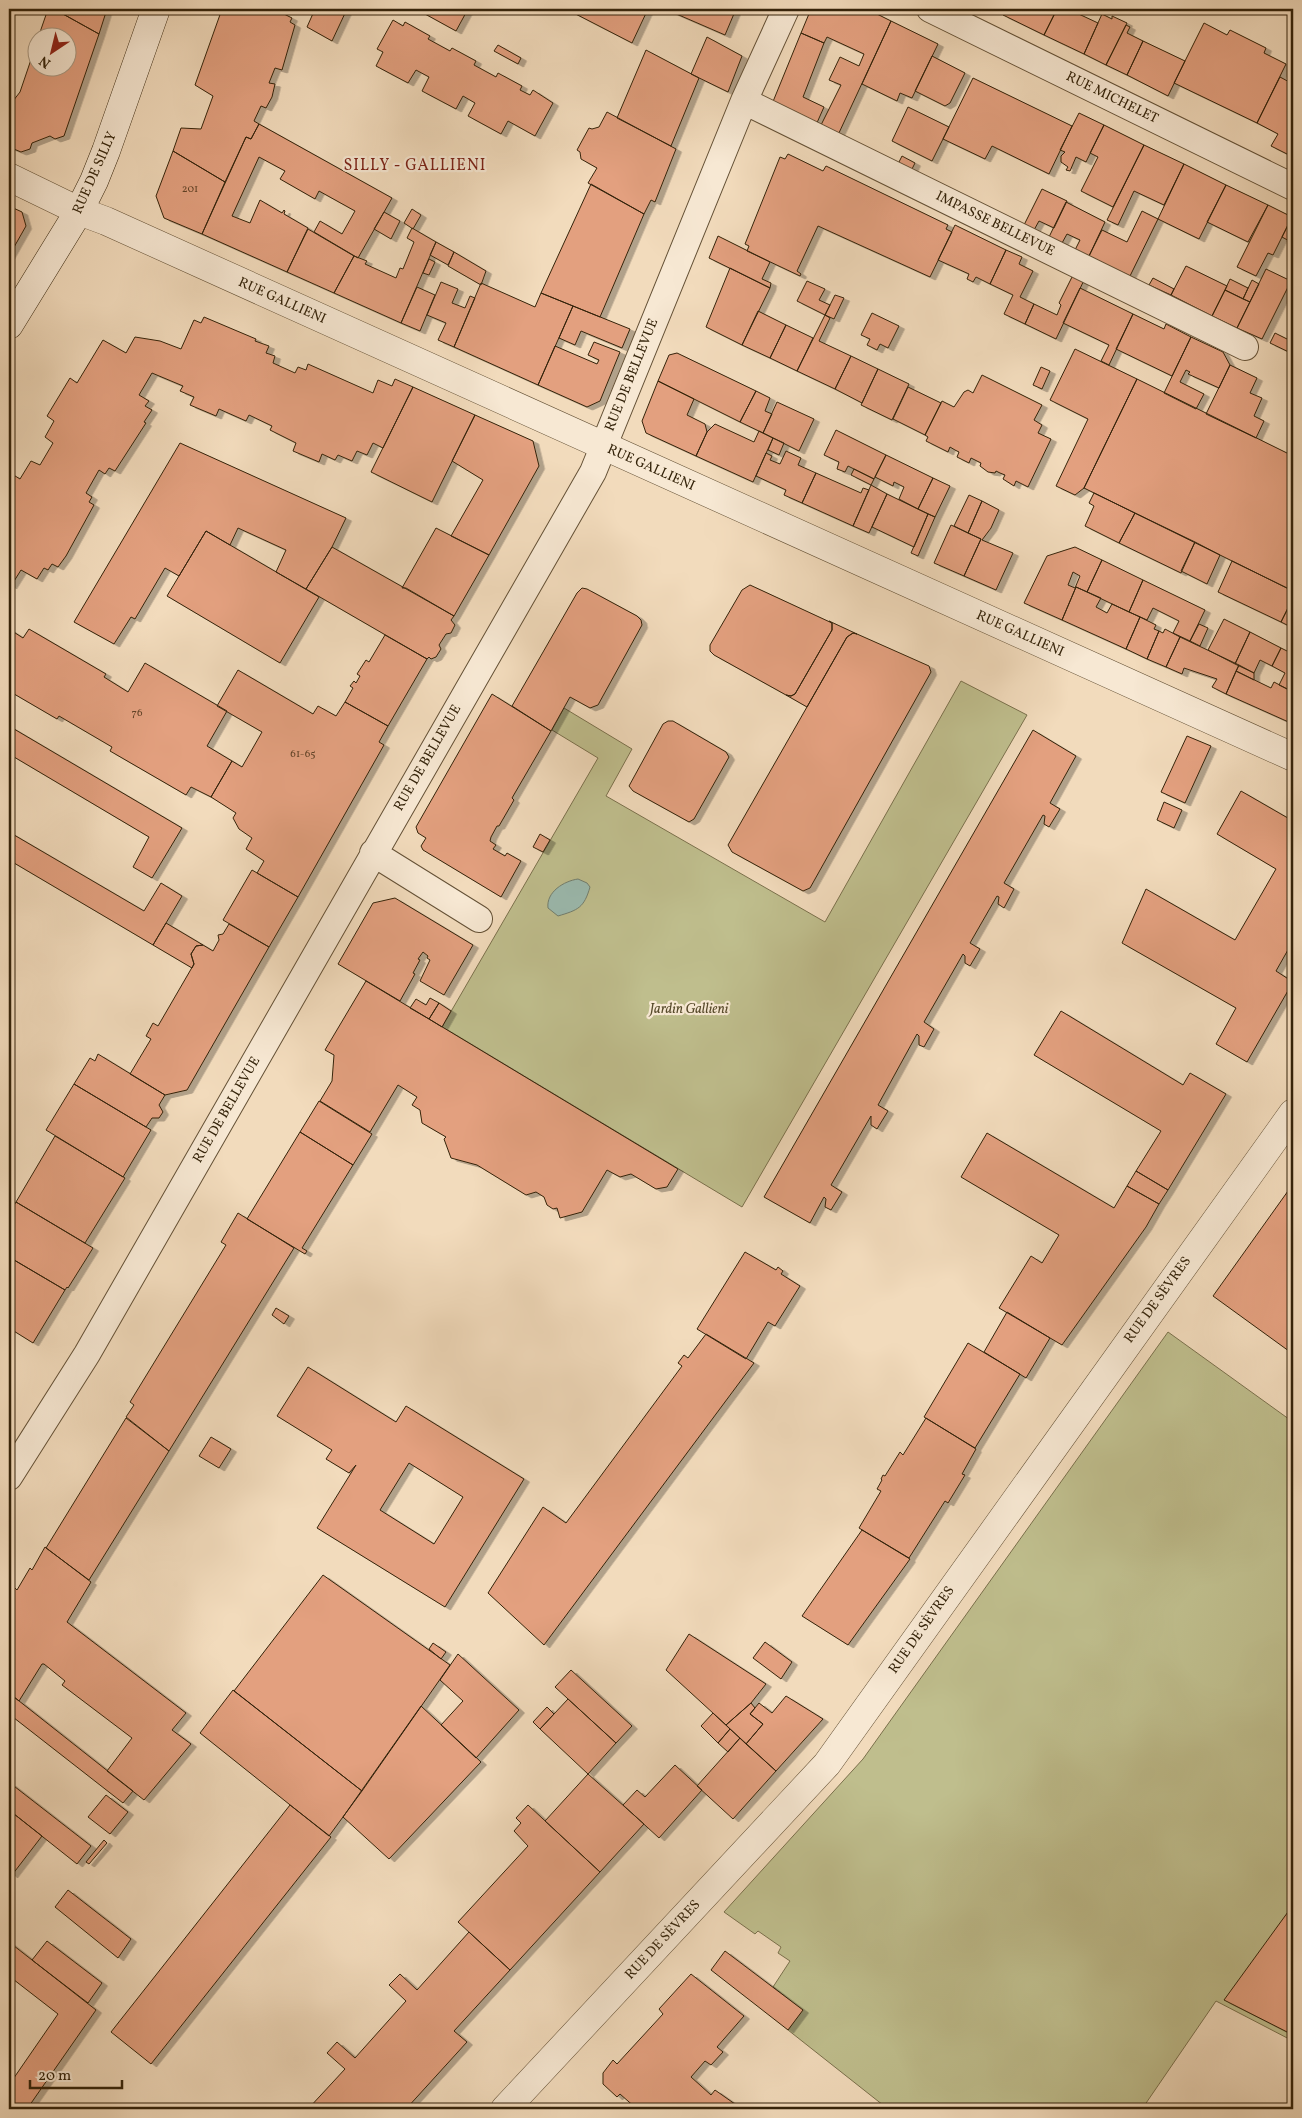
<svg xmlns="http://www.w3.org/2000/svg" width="1302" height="2118" font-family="Vollkorn,serif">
	<defs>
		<filter id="shadow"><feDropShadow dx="5.5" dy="3" stdDeviation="0" flood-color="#0004"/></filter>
	</defs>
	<rect width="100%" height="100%" fill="#f2dbbc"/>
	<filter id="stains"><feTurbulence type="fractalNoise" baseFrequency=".004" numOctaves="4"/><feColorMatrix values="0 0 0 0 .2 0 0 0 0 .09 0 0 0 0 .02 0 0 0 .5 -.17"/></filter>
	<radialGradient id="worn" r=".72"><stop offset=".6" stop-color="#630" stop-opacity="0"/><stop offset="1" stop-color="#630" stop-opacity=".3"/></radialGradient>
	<path fill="#bfbe8d" stroke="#7a704c" d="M961,681L1027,715L742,1207L442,1027L598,758L552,730L564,708L632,749L606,796L825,922Z
		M1168,1332L1293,1422V2041L1216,2001L1142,2109H888L788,2030L802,2010L773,1987L790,1961L778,1953L781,1947L758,1931L755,1934L724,1912L863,1759Z"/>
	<path fill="#9bbbb0" stroke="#727e6e" d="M578,879L587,883L590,887C584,908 578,910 558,916L548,908C546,892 564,881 578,879Z"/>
	<path fill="#e3a07f" stroke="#34230a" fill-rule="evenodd" filter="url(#shadow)" d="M48,9H54L99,34L64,136L55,139L50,136L32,143L30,149L21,152L9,147V99L13,101L20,92L38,39V68H68V38H38Z
		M54,9H107L99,34Z
		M222,9H274L292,18L290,22L295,25L282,70L275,68L269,83L275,84L272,97L266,108L261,106L254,121L259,124L251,139L246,137L225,182L173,151L181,128L201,129L213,96L195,85Z
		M315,9H347L332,41L307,27Z
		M416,9H468L456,31Z
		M566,9H648L632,43Z
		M665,9H736L725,35Z
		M811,9H867L891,21L838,135L820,127L841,85L829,80L840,57L859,66L864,54L827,37L824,43L801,33Z
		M1006,9H1057L1044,35L1003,15Z
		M1057,9H1068L1098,23L1084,54L1044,35Z
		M1102,14L1112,19V16L1127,23L1106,65L1084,54Z
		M393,20L403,26L405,22L430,36L428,39L450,51L452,48L476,61L474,65L496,77L498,73L522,86L520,90L530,95L533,90L553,103L535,136L508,121L501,134L468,116L475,103L463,96L456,109L422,91L429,77L416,70L408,83L376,66L383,52L377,49Z
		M891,21L938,44L912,98L900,93L897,101L862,84Z
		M1204,23L1227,35L1230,30L1266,48L1264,53L1286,64L1257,123L1174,83Z
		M1126,25L1130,27L1127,33L1143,41L1127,75L1106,65Z
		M801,33L824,43L803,97L824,107L816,125L772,104Z
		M707,37L742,56L728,92L691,74Z
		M1143,41L1185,61L1168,96L1127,75Z
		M498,45L521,58L518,64L494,51Z
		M646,50L699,78L671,146L617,118Z
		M932,56L965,73L950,103L945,106L915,91Z
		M1280,77L1293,84V157L1271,146L1278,134L1257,123Z
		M973,78L1072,126L1049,174L992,146L985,159L943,139Z
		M908,107L949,127L932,161L892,141Z
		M607,112L676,149L655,202L651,200L644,214L588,183L597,168L581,159L580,152L577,150L589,128L592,129L599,127Z
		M1079,113L1104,125L1086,162L1076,157L1070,171L1066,170L1068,167L1061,162V156L1065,152L1060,150Z
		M259,124L392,198L358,258L314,232L320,221L342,234L355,211L319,191L315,199L280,179L285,171L259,157L232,216L250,223L260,200L282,213L284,210L285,211L284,214L308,228L287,272L202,234L246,137L251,139Z
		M1104,125L1144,145L1113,207L1081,191L1098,157L1090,153Z
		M1144,145L1184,164L1164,205L1134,191L1118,225L1107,220Z
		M173,151L225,182L202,234L164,218L156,196Z
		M788,154L823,171L826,166L948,225L946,229L952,232L930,277L818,226L797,271L801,274L800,276L747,251L749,246L745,244L780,157L785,159Z
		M902,156L915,163L911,171L898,164Z
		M1184,164L1226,185L1199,239L1158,219Z
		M591,184L644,214L600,317L541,293Z
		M1226,185L1268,205L1248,242L1207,222Z
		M1042,189L1067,201L1054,228L1039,221L1034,230L1024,225Z
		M1066,202L1105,222L1089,256L1075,250L1080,240L1067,234L1062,243L1049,237Z
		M1268,205L1292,217L1273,255L1268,253L1256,276L1237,267Z
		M9,206L22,212L26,226L9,256Z
		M412,209L421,215L413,229L404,223Z
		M1142,211L1158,219L1130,276L1089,256L1102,230L1127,242Z
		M384,212L400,221L391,239L374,229Z
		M1292,217L1293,218V243L1282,237Z
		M955,225L1006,250L990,284L976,277L973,282L967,279L969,274L938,260Z
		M412,228L436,242L401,323L334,293L354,256L367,261L365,264L396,278L400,268L403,269L414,242L407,238Z
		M308,229L354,256L334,293L287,272Z
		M718,236L770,262L762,279L771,283L770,288L709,258Z
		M436,242L454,252L448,265L430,255Z
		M1006,250L1022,257L1019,264L1033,271L1020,297L1034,304L1025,324L1004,314L1013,295L990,284Z
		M454,252L486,271L481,285L448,266Z
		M429,259L435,262L429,275L423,273Z
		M1186,266L1227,286L1212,316L1171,295Z
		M730,268L770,288L742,345L706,327Z
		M1266,269L1291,281L1262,339L1237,328Z
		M1075,271L1086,276L1056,339L1025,324L1034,304L1057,315L1061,305L1059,303Z
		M1153,278L1174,289L1171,295L1149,285Z
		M1230,279L1248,288L1243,299L1225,290Z
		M1252,280L1259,284L1250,302L1243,299Z
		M807,281L825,289L819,300L830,305L825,315L797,301Z
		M441,282L458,289L452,303L465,308L470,296L475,298L454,347L438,340L446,323L427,315Z
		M481,283L535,307L541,293L573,306L538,385L454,347Z
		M417,287L435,295L420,331L401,323Z
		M1080,288L1133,314L1109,365L1101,361L1109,345L1063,323Z
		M1225,290L1250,302L1237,328L1212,316Z
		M835,295L844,298L834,319L825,315Z
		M573,306L630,329L622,348L581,331L575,345L559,338Z
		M758,311L786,325L770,358L742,345Z
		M872,313L899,326L888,348L880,344L877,350L867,345L870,339L861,335Z
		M1133,314L1164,329L1166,324L1191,337L1172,376L1116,349Z
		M825,315L830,318L819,341L851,356L835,389L797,371Z
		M204,317L256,339L255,341L269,346L266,353L275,356L273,363L295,373L298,367L306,370L308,364L373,393L378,380L392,386L395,379L413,387L383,448L373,443L367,455L357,451L352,461L338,455L335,460L322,454L319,462L293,451L296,443L270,430L272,426L249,415L246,421L219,409L216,416L190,405L194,397L180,391L183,386L152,373L139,395L149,401L145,406L152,410L144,422L146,423L115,471L109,468L105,474L99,470L86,493L92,497L89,502L94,505L66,556L58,567L52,564L48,570L44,568L37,579L21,570L11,586L9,584V480L12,474L20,479L31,461L40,465L53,443L45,437L54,421L47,416L70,378L77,383L103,340L126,353L135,337L160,341L181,349L194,320L201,323Z
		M786,325L813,338L797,371L770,358Z
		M1275,333L1293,342V354L1270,343Z
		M1191,337L1223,352L1230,365L1219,388L1188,374L1190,372L1186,370L1180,382L1204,394L1196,409L1164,393Z
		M594,342L620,352L600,401L587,407L538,385L555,346L597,364L599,360L588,355Z
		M1075,349L1137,379L1084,488L1075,495L1056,486L1088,419L1050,400Z
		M677,353L756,391L740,422L658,381L669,355Z
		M851,356L878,369L862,403L835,389Z
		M1230,365L1257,378L1250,393L1262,398L1254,416L1264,421L1256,438L1206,414Z
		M1041,367L1050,371L1042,389L1033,385Z
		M878,369L909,384L892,420L861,405Z
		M982,375L1042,405L1034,420L1042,425L1038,433L1051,439L1028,487L1016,481L1014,486L1003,479L1005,475L1000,473L996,471L995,473L988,472L980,466L981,463L971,458L969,463L957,457L959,452L955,450L950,447L948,452L926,441L928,437L925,435L942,401L954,407L964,392L968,390L973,393Z
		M1137,379L1293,456V591L1084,488Z
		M658,381L694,399L687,415L705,424L707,432L696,456L646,433L642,421Z
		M413,387L475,415L432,502L371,472Z
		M908,387L941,403L925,435L893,419Z
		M756,391L770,398L765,411L772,414L763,433L740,422Z
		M777,402L814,419L799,451L763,433Z
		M475,415L533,441L539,466L489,555L451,536L483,480L452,461Z
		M715,424L754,442L759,431L773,438L753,482L696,456L707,432Z
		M836,430L886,455L874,479L848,466L845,472L837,469L839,462L824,455Z
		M773,438L784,443L779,455L768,450Z
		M180,443L346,518L332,547L306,589L276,572L286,550L238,528L230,545L206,531L179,576L165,568L135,619L131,617L114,644L74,622Z
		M786,451L801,458L798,465L816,473L802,503L784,495L786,490L756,476L766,453L772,456L770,460L780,464Z
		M886,455L933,478L918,509L899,499L904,487L894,482L893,486L875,477Z
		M854,469L874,479L871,485L851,475Z
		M816,473L861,493L863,488L869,490L853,526L802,503Z
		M933,478L950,486L935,517L918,509Z
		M871,485L887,494L869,533L853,526Z
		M1094,493L1135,513L1119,543L1085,526L1094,506L1089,503Z
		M887,494L928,514L914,547L872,527Z
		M969,495L982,501L968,533L954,526Z
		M982,501L999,510L991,528L982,540L1013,553L996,590L964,576L981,539L968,533Z
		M1135,513L1195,542L1181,573L1119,543Z
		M928,514L935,517L918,556L911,553Z
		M951,525L981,539L964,576L934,563Z
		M436,528L489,555L454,616L406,588H402Z
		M206,531L319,597L280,663L167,596Z
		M1195,542L1220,555L1207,584L1181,571Z
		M332,547L454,616L451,620L455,625L451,633L446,634L439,645L441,649L436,657L431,659L429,657L427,659L306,589Z
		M1075,547L1102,560L1087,592L1076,587L1062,620L1024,603L1047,556ZM1073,572L1080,576L1075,588L1068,585Z
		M1102,560L1143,580L1129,612L1087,592Z
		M1232,561L1293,591V598L1281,622L1218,592Z
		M1143,580L1205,610L1190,641L1173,633L1179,621L1153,608L1147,620L1129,612Z
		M750,585L832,623V630L795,694L791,696L786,695L714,655L710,651V645L742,590Z
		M1076,587L1101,598L1096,607L1107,613L1112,604L1140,617L1126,649L1062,620Z
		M582,588L587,589L637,616L641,620L642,625L598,705L590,708L570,697L551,731L512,706L577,593Z
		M1293,598V628L1281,622Z
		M1140,617L1156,625L1154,629L1159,631L1147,659L1126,649Z
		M1224,619L1250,632L1235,664L1208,650Z
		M829,621L857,634L853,633L847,637L807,707L786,695L791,696L795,694L832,630V623Z
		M1199,624L1208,628L1200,646L1190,641Z
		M9,629L23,638L29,629L106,674L104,677L128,692L145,663L227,711L207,746L232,761L211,797L191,787L186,795L110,751L112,747L59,716L57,719L9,691Z
		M1165,629L1180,637L1166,667L1147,659L1159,631L1163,633Z
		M1250,632L1281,648L1272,666L1260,660L1254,673L1235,664Z
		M853,633L857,634L929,666L931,672L810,888L803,891L732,852L728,845L847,637Z
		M385,635L427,659L388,726L345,702L353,688L350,686L354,681L356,683L360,676L357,674L366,660L369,662Z
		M1180,637L1239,665L1226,694L1212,687L1217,679L1184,668L1182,674L1166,667Z
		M1281,648L1293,654V692L1279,685L1285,673L1272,666Z
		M1239,665L1254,673V680L1236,671Z
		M238,670L313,714L318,706L336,716L345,702L388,726L379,742L384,745L298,897L257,873L264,861L246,849L252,838L239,829L233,818L236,813L211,797L232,761L242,767L262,732L217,706Z
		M1236,671L1271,688L1274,682L1293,692V724L1226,694Z
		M492,694L551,731L512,798L514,800L499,826H497L491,837L490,841L496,845L493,849L505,856L507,853L521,861L501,897L423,850L421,846L426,838L418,833L416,827Z
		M668,721H673L726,752L729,757L694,819L689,822L633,791L629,786L663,724Z
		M9,726L182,828L152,878L133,867L149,837L9,754Z
		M1033,730L1076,756L1050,803L1060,809L1049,827L1044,824L1045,816L1043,815L1004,883L1014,889L1004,908L998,904L999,897L997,896L970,943L980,949L970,966L965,963V956L963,954L924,1022L934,1029L924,1047L919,1045V1036L917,1034L878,1105L888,1111L877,1129L871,1125V1116L831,1185L842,1192L831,1210L825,1207L826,1199L824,1197L810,1223L764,1197Z
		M1187,736L1211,746L1185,803L1161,792Z
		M1241,791L1293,821V941L1276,971L1293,982L1247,1062L1216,1044L1236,1008L1122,943L1146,889L1235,940L1276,869L1217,834Z
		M1164,802L1182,810L1174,828L1157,820Z
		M9,832L144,911L161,883L182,896L153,945L9,860Z
		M540,834L550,840L543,852L533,847Z
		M252,870L298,897L269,947L223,920Z
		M395,898L473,945L444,995L420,981L430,960L427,958L428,956L423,952L418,959L420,960L413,973L415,974L400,1001L338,964L373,903Z
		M166,923L203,945L196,946L191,954L194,964L192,968L153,945Z
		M229,924L269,947L187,1090L165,1095L130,1074L151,1039L146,1036L153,1023L158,1026L194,964L191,954L196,946L203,945L213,951L219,940L218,935L223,934Z
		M366,981L678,1169L667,1187L656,1189L631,1174L620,1177L607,1170L582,1212L560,1218L557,1208L553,1209L547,1205L544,1197L536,1192L526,1195L477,1165L451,1158L444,1139L446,1137L422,1123L420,1110L412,1105L417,1097L398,1085L370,1132L320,1101L332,1081L334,1055L325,1050Z
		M430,998L439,1003L429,1019L410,1008L416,999L426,1005Z
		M439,1003L451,1011L442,1027L429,1019Z
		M1061,1011L1183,1085L1190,1073L1226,1094L1168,1190L1136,1171L1161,1131L1034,1055Z
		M98,1054L165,1095L159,1105L163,1112L159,1118H152L146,1127L74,1084L90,1058L95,1061Z
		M74,1084L151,1130L123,1177L46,1130Z
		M319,1101L372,1134L353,1165L300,1132Z
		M300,1132L353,1165L302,1248L307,1251L305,1254L247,1219Z
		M987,1133L1114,1208L1127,1186L1159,1204L1146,1227L1062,1345L999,1308L1031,1256L1042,1263L1059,1235L961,1177Z
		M55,1136L125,1178L85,1243L16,1202Z
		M1136,1171L1168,1190L1159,1204L1127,1186Z
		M1293,1184V1354L1213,1296Z
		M16,1202L93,1248L68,1288L67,1287L65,1290L9,1257V1214Z
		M238,1213L294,1248L169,1451L126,1417L134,1405L130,1402L226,1245L221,1242Z
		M745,1252L776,1270L778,1267L783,1271L781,1274L800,1286L775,1326L768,1322L746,1359L697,1329Z
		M9,1257L65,1290L33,1343L9,1328Z
		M276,1308L289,1316L284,1324L272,1315Z
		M1007,1312L1050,1338L1026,1378L984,1352Z
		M706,1334L754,1363L544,1645L488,1593L543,1507L566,1523L682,1366L678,1363L684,1355L688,1358Z
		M968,1343L1020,1374L975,1448L924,1417Z
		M308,1367L396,1422L406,1406L524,1479L445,1607L317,1528L356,1465L349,1473L326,1459L332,1450L277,1416ZM409,1463L463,1497L434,1544L380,1510Z
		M126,1418L169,1451L89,1580L46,1548Z
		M926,1418L976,1449L962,1474L965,1475L948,1503L945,1501L909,1558L859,1528L881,1491L877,1489L882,1480L881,1479L883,1475L885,1476L900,1452L903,1455Z
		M211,1437L231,1449L219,1468L199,1456Z
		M862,1530L910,1559L848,1645L802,1616Z
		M45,1547L91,1582L67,1622L186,1713L172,1730L191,1744L144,1800L107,1771L132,1738L62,1685L65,1681L44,1664H42L19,1701L9,1693V1598L15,1588L17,1590L30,1568L32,1570Z
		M323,1575L450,1665L362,1791L234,1691Z
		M689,1634L766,1684L751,1703L726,1725L666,1670Z
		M765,1642L792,1662L781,1679L753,1658Z
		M433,1643L446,1652L441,1659L429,1649Z
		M458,1654L519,1710L476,1758L441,1725L463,1701L440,1680Z
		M571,1670L632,1726L616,1743L555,1687Z
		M233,1690L362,1791L329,1836L200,1733Z
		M9,1693L133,1791L123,1803L9,1714Z
		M786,1696L823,1719L776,1771L746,1744L763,1724L750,1714L759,1703L772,1713Z
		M568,1699L616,1743L588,1774L540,1729Z
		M751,1703L755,1708L750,1714L763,1724L746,1744L726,1725Z
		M421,1706L481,1762L389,1859L343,1817Z
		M547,1707L554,1714L540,1729L533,1722Z
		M713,1713L730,1729L718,1743L701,1726Z
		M730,1729L740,1738L728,1752L718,1743Z
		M740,1738L776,1771L733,1819L697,1786Z
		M675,1765L702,1790L659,1838L623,1805L637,1790L645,1797Z
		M588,1774L644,1824L600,1872L545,1821Z
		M10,1783L91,1846L77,1864L9,1810Z
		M106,1795L128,1812L110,1834L88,1817Z
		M290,1805L331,1837L151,2064L111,2032Z
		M528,1805L600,1872L510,1970L458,1922L528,1846L514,1831L521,1823L516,1818Z
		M9,1810L42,1836L12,1875L9,1872Z
		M104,1840L107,1843L89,1864L86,1862Z
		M68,1890L131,1939L118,1958L55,1907Z
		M1293,1905V2035L1224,2000Z
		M469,1932L510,1970L454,2031L467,2042L406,2109H308L345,2069L327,2053L337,2042L355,2058L406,2001L389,1985L400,1974L417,1990Z
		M47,1941L102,1983L88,2003L32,1960Z
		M9,1942L96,2010L27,2109H9V2085L58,2014L9,1976Z
		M725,1951L803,2010L788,2030L711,1970Z
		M691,1974L744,2016L717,2047L723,2052L711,2065L705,2061L691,2077L711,2095L715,2090L742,2109H637L620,2094L617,2097L603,2084V2073L613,2060L617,2064L663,2014L659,2009Z"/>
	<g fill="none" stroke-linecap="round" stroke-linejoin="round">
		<g stroke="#645136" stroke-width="28">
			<path id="minor" d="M930,9L1293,187
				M744,101L1245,347
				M373,853L479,919
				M9,1477L87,1354L593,472L744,101L786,9"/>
		</g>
		<g stroke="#645136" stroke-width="29">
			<path id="tertiary" d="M9,177L79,211L106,221L1293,757
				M505,2109L827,1764L1293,1113"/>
		</g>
		<g stroke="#34230a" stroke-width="29">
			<path id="secondary" d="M9,325L79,211L94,181L106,151L156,9"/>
		</g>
		<use href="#minor" stroke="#f7e8d3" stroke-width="26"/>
		<use href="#tertiary" stroke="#f7e8d3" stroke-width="28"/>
		<use href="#secondary" stroke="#f7e8d3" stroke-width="28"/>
	</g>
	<g text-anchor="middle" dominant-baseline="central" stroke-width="4.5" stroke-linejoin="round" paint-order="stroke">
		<g font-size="11" fill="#604227">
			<text x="190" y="189">201</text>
			<text x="137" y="713">76</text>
			<text x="303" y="754">61-65</text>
		</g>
		<g font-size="14" fill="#34230a" stroke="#f7e8d3">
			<text transform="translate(1112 98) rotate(26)">RUE MICHELET</text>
			<text transform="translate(95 173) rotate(-66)">RUE DE SILLY</text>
			<text transform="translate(995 224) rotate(26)">IMPASSE BELLEVUE</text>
			<text transform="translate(282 301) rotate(24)">RUE GALLIENI</text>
			<text transform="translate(632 375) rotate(-68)">RUE DE BELLEVUE</text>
			<text transform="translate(651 468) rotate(24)">RUE GALLIENI</text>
			<text transform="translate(1020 634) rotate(24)">RUE GALLIENI</text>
			<text transform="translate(428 758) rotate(-60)">RUE DE BELLEVUE</text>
			<text transform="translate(227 1110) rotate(-60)">RUE DE BELLEVUE</text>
			<text transform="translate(1158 1300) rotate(-54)">RUE DE SÈVRES</text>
			<text transform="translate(922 1630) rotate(-55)">RUE DE SÈVRES</text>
			<text transform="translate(663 1940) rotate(-47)">RUE DE SÈVRES</text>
		</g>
		<g font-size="14" font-style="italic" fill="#574a2b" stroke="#f7e8d3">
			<text x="689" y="1009">Jardin Gallieni</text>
		</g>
		<g font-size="16" letter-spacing="1" fill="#7a1f14" stroke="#f7e8d3">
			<text x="415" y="166">SILLY - GALLIENI</text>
		</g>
	</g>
	<rect width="1302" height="2118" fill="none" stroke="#f2dbbc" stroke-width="30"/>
	<rect x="10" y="10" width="1282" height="2098" fill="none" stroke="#34230a" stroke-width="2.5"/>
	<rect x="15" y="15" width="1272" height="2088" fill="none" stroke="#34230a"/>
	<g transform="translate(52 52) rotate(215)"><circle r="24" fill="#f7e8d3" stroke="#a99983"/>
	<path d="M0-4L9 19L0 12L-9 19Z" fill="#8f2418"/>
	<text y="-8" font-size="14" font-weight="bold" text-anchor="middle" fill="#34230a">N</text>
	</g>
	<path d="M30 2080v8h92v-8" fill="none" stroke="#34230a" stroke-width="2.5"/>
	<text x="38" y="2080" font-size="15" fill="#34230a" stroke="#f7e8d3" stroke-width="4" paint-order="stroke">20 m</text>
	<rect width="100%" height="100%" filter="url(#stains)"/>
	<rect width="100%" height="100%" fill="url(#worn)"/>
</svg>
